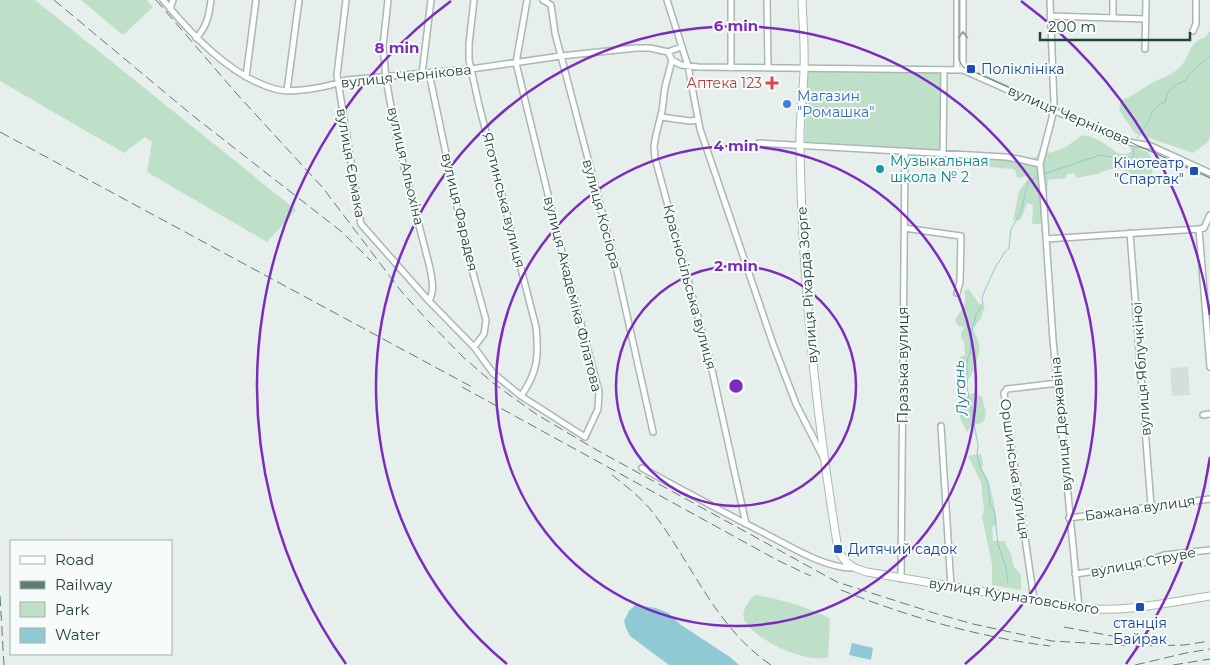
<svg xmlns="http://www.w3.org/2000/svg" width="1210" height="665" font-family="Montserrat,sans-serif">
	<rect width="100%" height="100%" fill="#e6efeb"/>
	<path fill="#d4dfda" d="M1188,367L1190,395L1172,396L1170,368Z"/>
	<path fill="#bfe0c8" d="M0,0H35L296,210L267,242L147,172L152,142L145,137L124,153L0,81Z
		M81,0H147L153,7L123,35Z
		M1210,30V137L1207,143L1193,153L1135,133L1119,110L1121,100C1132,97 1141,89 1152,83C1161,78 1170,76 1179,68C1192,56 1186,43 1206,37Z
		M807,72H942L941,150L805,142Z
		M1082,135C1090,136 1095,138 1102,142C1111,147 1119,159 1131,152L1130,146C1152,152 1154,154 1152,176L1136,178L1120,169H1109L1097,174L1076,178L1075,173L1067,174L1066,178L1048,180L1047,198L1044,200V224H1032L1033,205L1027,203L1021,219L1018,221L1013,220L1019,191L1028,179L1026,176L1017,178L1016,172L1013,169L988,167V158C1000,159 1027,164 1037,156C1037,156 1041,150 1042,149L1046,150L1049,153L1066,147Z
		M969,289L979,304L985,306L981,318L973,329C975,334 978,339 979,344C981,355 972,378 964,385L960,377V357L965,355L964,341L961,338V333L965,327L958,326L955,320C961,310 968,304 964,291Z
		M975,393L982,397L986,413L984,421L979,424L971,426L967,432L960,418L958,403L963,396Z
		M981,454L983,463L982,469C990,482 991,490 994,504C995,511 997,517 997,524L992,527L993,541H1004L1011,554L1014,567L1021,575V590L992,585V564L982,517L984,510L981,482L968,456Z
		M755,595C773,597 815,609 830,619L828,657C808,665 752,639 744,619C741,611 749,600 755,595Z"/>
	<path fill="#8ec9d4" d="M635,605L656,608L668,613L681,625L730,657L739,665H669L630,636L626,628L624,621L629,611Z
		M852,643L873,648L871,660L849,655Z"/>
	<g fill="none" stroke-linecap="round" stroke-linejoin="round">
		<path stroke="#8ec9d4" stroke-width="1" d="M1137,138C1140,133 1147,126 1149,120C1152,110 1155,106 1165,102L1168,92L1174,86L1186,80L1190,73L1210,56
			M1044,174L1100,155L1128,160L1133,157L1134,148
			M1008,583L1006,568L998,544L994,510L990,505L988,483L980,467L977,455L978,445L967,387V361L970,353L972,329L976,315L983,304L982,298L985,290L995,268L1005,252L1009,248L1011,229L1021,212L1028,182L1038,176"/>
		<g stroke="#a8b8b2" stroke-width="8">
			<path id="street" d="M163,0C191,34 231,77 275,89C292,94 329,87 346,80L471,69L561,56L636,48H650L668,52L681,47
				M346,0L337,75L361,224L429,301L474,347L493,373L521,396L585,437L598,409L599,392L562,252L516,63L527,0
				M388,0L383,46L386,79L397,140L430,268C432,280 435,290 429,301
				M474,0L469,44V60L479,105L536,327C539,355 538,372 521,396
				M543,0L551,5L555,33L616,266L653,432
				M667,0L688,66L700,129L773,344L796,404L823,457
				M731,0V68
				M767,0L768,68
				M957,0V70
				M1050,0L1054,104L1052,118L1040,164L1043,193L1053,340L1079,608
				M1113,0V17
				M170,9L173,0
				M1050,16L1146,19
				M1193,31L1196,24V0
				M196,38C207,27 209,15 211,0
				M1145,49L1146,0
				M668,52L672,60L665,87L662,111L656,135L654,146L655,158L710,361L746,524
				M672,60L681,65L698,67L963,70L1123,141L1151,146L1210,173
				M963,70V0
				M429,73L465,244L486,320L484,334L474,347
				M422,74L431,0
				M246,77L256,0
				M287,91L299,0
				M661,117L690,121L698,120
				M759,143L1006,157L1018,159L1040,164
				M943,153L944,70
				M904,228L961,236L960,282L957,293
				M1199,229L1210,367
				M1130,233L1151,506
				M1046,239L1199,229L1204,228L1210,215
				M1203,415L1210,414
				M941,426L951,587
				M642,468C682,490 723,512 764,533C790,546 824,568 853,568
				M1069,518L1210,499
				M1075,574L1138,565L1164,555L1210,550
				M901,579L905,151
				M1034,600L1004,393L1007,389L1058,383"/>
		</g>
		<g stroke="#a4bbb3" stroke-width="9">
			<path id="secondary" d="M802,0C803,24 805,48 804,72C803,97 799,122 800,147C802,283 816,415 838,549C844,563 852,568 867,572L1079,608C1123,613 1166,603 1210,596"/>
		</g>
		<use href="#street" stroke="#fff" stroke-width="5"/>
		<use href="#secondary" stroke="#fff" stroke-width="7"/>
		<path stroke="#5f7d75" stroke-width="1" d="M959,0V60L963,67L1210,178"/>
		<path stroke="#5f7d75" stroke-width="1" stroke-dasharray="10 5" stroke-linecap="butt" d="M54,0L192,115L342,232L371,261
			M156,0L236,93L323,188L401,291L428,321L462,356L493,383L536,414L595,449L837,582L934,613L973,624L1052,641L1136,646L1184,645L1210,641
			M0,132L472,387
			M462,387L779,561L811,576
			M612,475C627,487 642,498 654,514C693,565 716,628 771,665
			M841,590C909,617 978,637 1050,646
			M0,596L4,665
			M1064,627L1139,641
			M1135,665L1186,653L1210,649
			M1173,665L1210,659"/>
	</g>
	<defs><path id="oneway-chevron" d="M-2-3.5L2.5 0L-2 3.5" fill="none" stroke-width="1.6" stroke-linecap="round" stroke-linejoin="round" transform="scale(1.25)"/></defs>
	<use stroke="#92a09c" href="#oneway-chevron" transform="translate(963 35) rotate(-90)"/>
	<g fill="none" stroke="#7b2cbf" stroke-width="2.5">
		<circle cx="736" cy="386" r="120"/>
		<circle cx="736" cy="386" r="240"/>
		<path d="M507 664A360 360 0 1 1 965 664"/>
		<path d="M1210 457A479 479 0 0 1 1126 664M346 664A479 479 0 0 1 451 1M1021 1A479 479 0 0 1 1210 315"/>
	</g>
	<g fill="#1a4fb4" stroke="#f7fbf9" stroke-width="2">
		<rect x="966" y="64" width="10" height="10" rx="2.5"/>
		<rect x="1189" y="166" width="10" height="10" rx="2.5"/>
		<rect x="833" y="544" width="10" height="10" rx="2.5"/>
		<rect x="1135" y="602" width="10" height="10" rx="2.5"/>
	</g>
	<path fill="#e0444e" stroke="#f7fbf9" stroke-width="2" d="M769.5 75.5h5v5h5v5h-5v5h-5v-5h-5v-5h5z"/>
	<circle fill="#3f7fe0" stroke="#f7fbf9" stroke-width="2" cx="787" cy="104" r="5"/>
	<circle fill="#0f9aa8" stroke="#f7fbf9" stroke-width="2" cx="880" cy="169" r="5"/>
	<g text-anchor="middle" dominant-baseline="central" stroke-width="4" stroke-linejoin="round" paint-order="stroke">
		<g font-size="14" fill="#164399" stroke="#f7fbf9" text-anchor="start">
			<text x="981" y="69">Поліклініка</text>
			<text x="1184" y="163" text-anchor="end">Кінотеатр<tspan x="1184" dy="16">"Спартак"</tspan></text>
			<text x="848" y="549">Дитячий садок</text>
			<text x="1140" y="623" text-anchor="middle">станція<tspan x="1140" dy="16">Байрак</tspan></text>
		</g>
		<g font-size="14" fill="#24423a" stroke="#f7fbf9">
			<text transform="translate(406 76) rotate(-6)">вулиця Чернікова</text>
			<text transform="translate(1069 115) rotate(23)">вулиця Чернікова</text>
			<text transform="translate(351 163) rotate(80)">вулиця Єрмака</text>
			<text transform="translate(406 166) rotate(77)">вулиця Альохіна</text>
			<text transform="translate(504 200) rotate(76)">Яготинська вулиця</text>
			<text transform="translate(460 212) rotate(77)">вулиця Фарадея</text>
			<text transform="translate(602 214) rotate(75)">вулиця Косіора</text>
			<text transform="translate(807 285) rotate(-94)">вулиця Ріхарда Зорге</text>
			<text transform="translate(690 287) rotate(75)">Красносільська вулиця</text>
			<text transform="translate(573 294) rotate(76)">вулиця Академіка Філатова</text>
			<text transform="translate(903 365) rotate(-90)">Празька вулиця</text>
			<text transform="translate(1141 369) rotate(-94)">вулиця Яблучкіної</text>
			<text transform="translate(1061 424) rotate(-95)">вулиця Державіна</text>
			<text transform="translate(1015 469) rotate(82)">Оршинська вулиця</text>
			<text transform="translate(1140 508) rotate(-8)">Бажана вулиця</text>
			<text transform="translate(1143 562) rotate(-11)">вулиця Струве</text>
			<text transform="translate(1014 596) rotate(9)">вулиця Курнатовського</text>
		</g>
		<g font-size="14" fill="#be3a42" stroke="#f7fbf9" text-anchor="end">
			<text x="762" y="83">Аптека 123</text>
		</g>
		<g font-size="14" fill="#366cbe" stroke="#f7fbf9" text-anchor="start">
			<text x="797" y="96">Магазин<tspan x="797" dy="16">"Ромашка"</tspan></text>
		</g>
		<g font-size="14" fill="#0d838f" stroke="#f7fbf9" text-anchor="start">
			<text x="890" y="161">Музыкальная<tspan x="890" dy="16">школа № 2</tspan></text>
		</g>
		<g font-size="15" font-style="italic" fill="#1c6f80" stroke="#f7fbf9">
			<text transform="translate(960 388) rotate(-94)">Лугань</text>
		</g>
	</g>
	<circle cx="736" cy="386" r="8" fill="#7b2cbf" stroke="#f7fbf9" stroke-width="2.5"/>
	<g font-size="15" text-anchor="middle" font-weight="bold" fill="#7b2cbf" stroke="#f7fbf9" stroke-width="4" stroke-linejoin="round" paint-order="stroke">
		<text x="736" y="31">6 min</text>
		<text x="397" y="53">8 min</text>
		<text x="736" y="151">4 min</text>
		<text x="736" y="271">2 min</text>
	</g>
	<rect x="10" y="540" width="162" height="115" fill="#f7fbf9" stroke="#a3b1ad"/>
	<rect x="20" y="556" width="25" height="8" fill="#ffffff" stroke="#a3b1ad"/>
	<text x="55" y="565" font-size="15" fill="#24423a">Road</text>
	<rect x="20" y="581" width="25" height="8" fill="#5f7d75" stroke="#a3b1ad"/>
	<text x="55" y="590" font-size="15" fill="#24423a">Railway</text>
	<rect x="20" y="602" width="25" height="15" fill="#bfe0c8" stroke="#a3b1ad"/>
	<text x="55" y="615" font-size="15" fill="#24423a">Park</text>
	<rect x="20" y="628" width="25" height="15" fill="#8ec9d4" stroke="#a3b1ad"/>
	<text x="55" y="640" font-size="15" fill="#24423a">Water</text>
	<path d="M1040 32v8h150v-8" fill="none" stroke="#24423a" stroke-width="2.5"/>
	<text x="1048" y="32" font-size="15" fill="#24423a" stroke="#f7fbf9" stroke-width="4" paint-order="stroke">200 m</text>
</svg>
